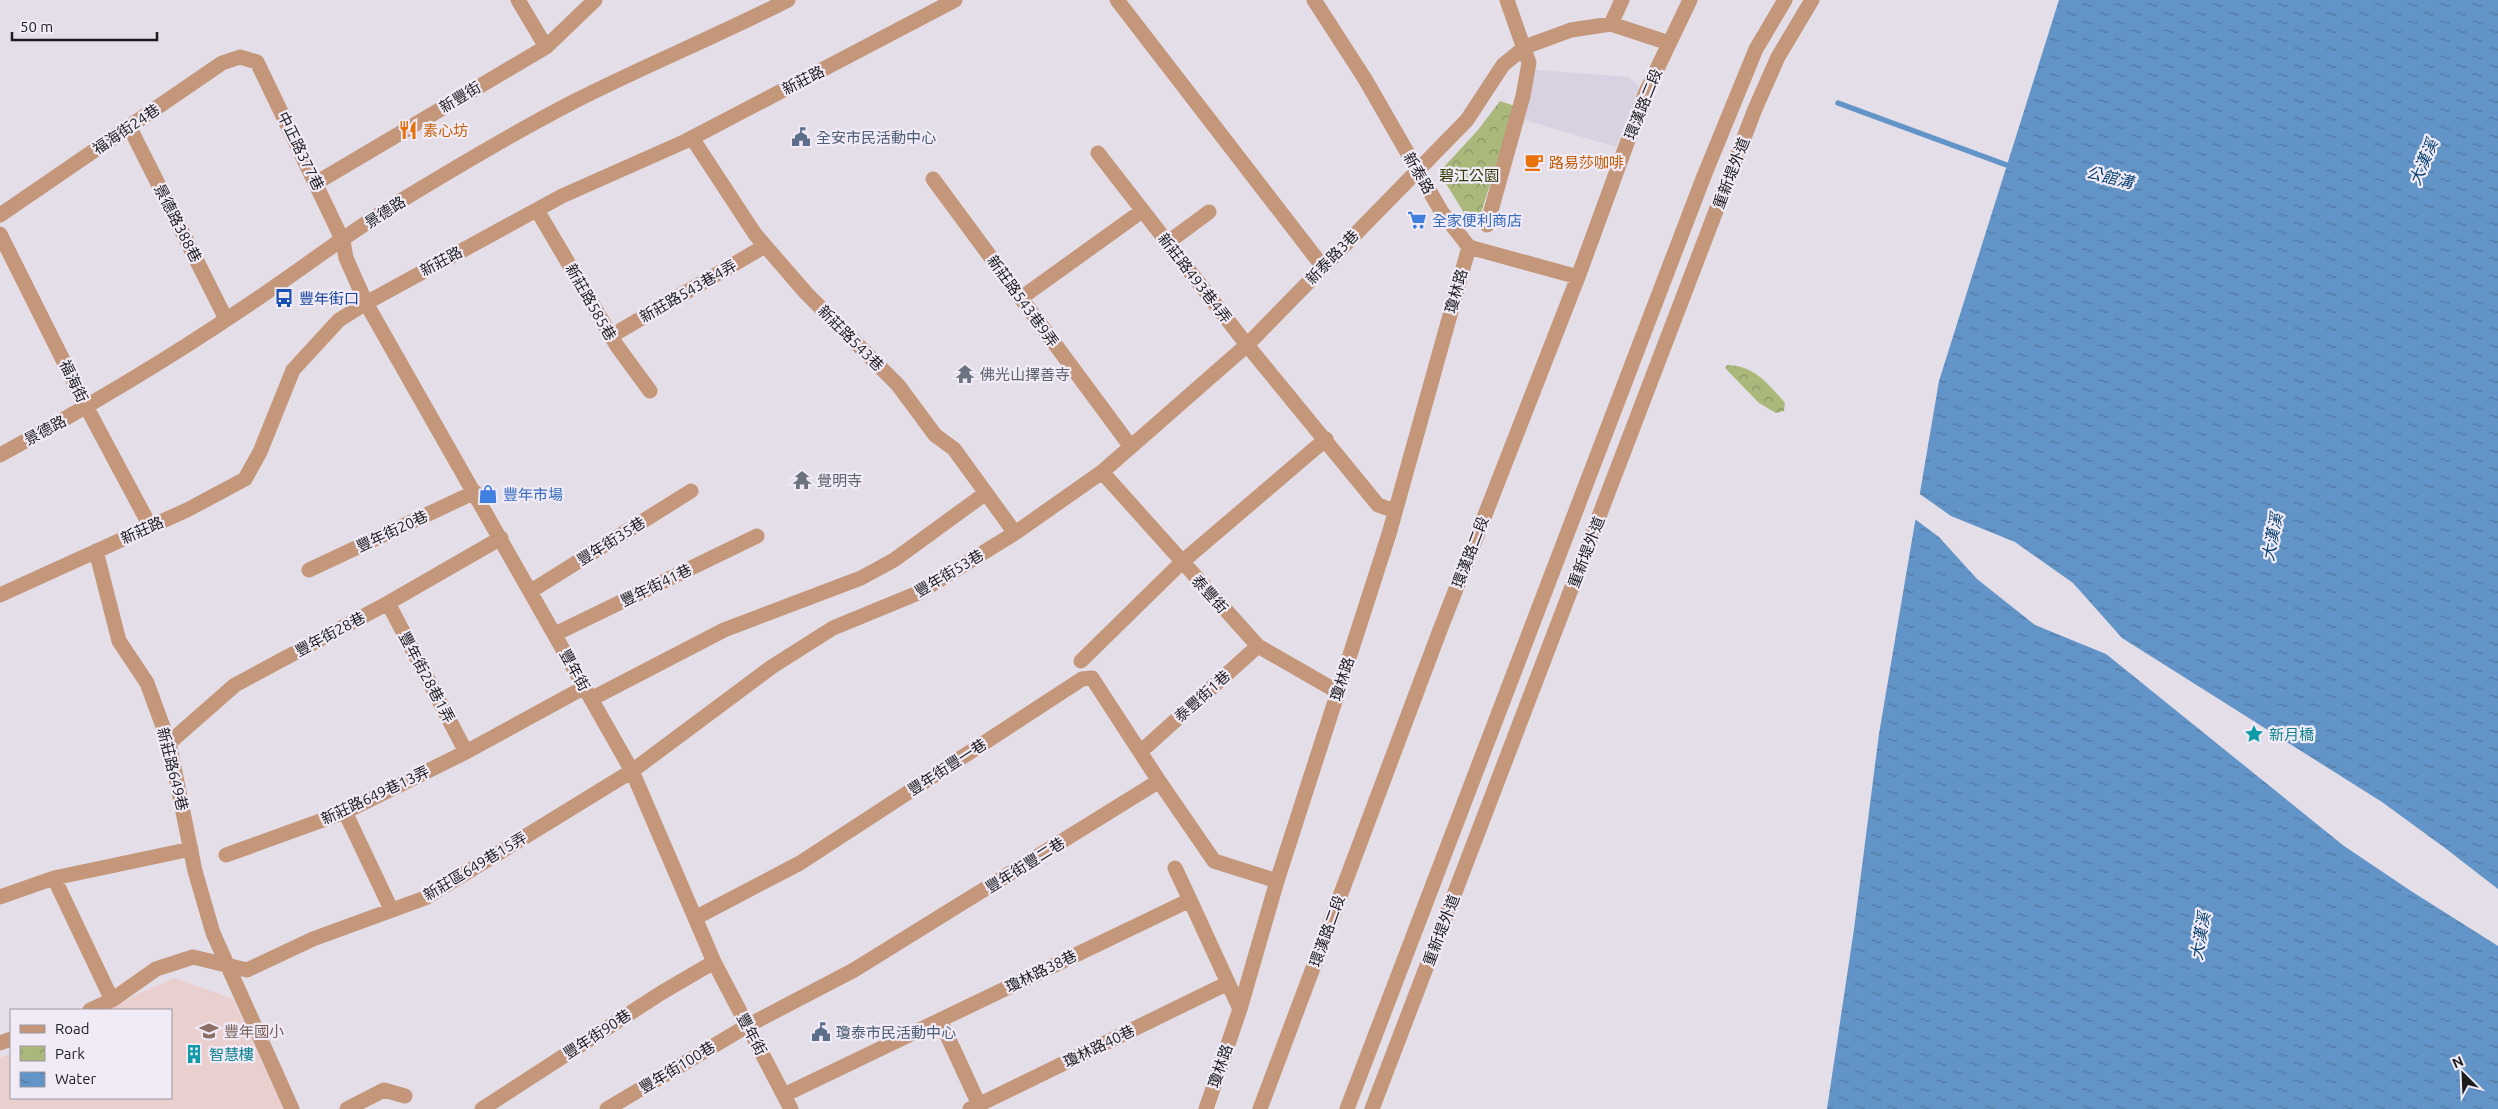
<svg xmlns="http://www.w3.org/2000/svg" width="2498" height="1109" font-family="Ubuntu,'Noto Sans TC',sans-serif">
	<defs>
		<pattern id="park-crowns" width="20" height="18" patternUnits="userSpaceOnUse" patternTransform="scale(1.25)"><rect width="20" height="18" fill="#aab87c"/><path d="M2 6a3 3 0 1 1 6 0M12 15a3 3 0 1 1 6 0" fill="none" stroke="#8a9565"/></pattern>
		<pattern id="water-ripples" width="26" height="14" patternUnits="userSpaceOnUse" patternTransform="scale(1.25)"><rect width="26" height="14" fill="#6394c7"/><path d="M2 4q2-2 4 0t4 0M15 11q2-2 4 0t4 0" fill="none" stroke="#5178a1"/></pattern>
	</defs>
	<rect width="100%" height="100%" fill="#e3dee8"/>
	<path fill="#d8d1e2" d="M1536,70L1629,77L1639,87L1616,147L1525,120Z"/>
	<path fill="#eacfcf" d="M174,978L233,999L284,1109H0V1058L11,1053V1098H171V1010H103Z"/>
	<path fill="url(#park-crowns)" d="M1500,101L1515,106L1479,219L1464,213L1442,177V169L1478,130Z
		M1727,365C1753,365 1769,384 1785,403L1784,411L1776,413L1759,403L1725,368Z"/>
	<path fill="url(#water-ripples)" d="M2059,0H2498V1109H1827L1854,929L1879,734L1939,381Z"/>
	<path fill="#e3dee8" d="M1917,492L1951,516L2015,542L2073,583L2122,638L2382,802L2445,848L2498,889V946L2411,891L2344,846L2106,654L2035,625L1977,579L1939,537L1912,517Z"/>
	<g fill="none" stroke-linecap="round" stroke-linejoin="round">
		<path stroke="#6394c7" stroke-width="5.5" d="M1838,103L2012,167"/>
		<path stroke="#c4967a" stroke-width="15" d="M518,0L546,47
			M1117,0L1323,267
			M1314,0L1365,79L1441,211L1469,247L1578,277
			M1611,24L1622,0
			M129,126L226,319
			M692,138L755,234L806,293L898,385L935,435L954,449L1015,533
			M1098,153L1247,345L1378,505L1395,511
			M933,179L1131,447
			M316,183L546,47L595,0
			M537,210L617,346L650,391
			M0,215L222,63L240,57L257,62L343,241L346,258L366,303L632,771L714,962L791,1109
			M1487,225L1523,96L1529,63L1507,0
			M0,234L87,408L150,526
			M1167,243L1209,212
			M1021,298L1142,211
			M611,336L765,246
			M0,455C82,410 162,363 239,311C294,275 346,234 402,200C458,166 515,132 573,102C644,66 717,36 788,0
			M1102,472L1258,646L1338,692
			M96,551L119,641L147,683L169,743L195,871L213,933L292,1109
			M309,570L475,492
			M531,591L691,491
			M0,595L187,510L245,479L260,452L293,370L339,320L366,303L562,196L686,141L955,0
			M388,603L466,752
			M555,634L757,536
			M1081,661L1182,562L1326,439
			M591,699L724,630L861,578L894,560L986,493
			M169,743L235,685L388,603L501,538
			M1147,746L1258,646
			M345,812L391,909
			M226,855L345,812L466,752L585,687
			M1175,868L1190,900
			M54,878L112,1000
			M0,897L54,878L191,849
			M695,918L800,863L1082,679L1092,678L1159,781
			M90,1010L112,1000L156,969L193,957L247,970L313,939L425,898L632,771L773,666L833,628L918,593L1015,533L1102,472L1247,345L1467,120L1503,65L1525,47L1571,30L1611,24L1669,43
			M940,1020L981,1109
			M0,1043L11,1039
			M784,1095L1190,900L1240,1009
			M347,1109L384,1090L405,1096
			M482,1109L661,993L714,962
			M607,1109L747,1026L854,970L1159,781L1214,861L1277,881
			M970,1109L1228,983
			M1206,1109L1240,1009L1277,881L1389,534L1469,247
			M1260,1109L1440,630L1578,277L1645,94L1690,0
			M1347,1109L1704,176L1756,49L1785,0
			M1372,1109L1755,109L1778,57L1812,0"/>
	</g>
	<defs>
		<g id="restaurant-bare" transform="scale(1.5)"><path d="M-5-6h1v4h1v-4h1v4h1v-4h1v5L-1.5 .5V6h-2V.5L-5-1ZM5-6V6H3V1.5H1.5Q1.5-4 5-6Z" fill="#e8710a" stroke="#f0ebf6" stroke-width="2.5" paint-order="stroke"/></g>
		<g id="civic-bare" transform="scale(1.5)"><path d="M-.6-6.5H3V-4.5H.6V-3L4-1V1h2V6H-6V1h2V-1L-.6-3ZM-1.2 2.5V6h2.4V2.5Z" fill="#5c6f8a" stroke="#f0ebf6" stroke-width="2.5" paint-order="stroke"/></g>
		<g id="cafe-bare" transform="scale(1.5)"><path d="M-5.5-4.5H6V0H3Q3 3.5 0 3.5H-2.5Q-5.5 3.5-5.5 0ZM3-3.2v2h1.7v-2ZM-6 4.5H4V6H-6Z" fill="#e8710a" stroke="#f0ebf6" stroke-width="2.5" paint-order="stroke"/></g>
		<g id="supermarket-bare" transform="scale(1.5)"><path d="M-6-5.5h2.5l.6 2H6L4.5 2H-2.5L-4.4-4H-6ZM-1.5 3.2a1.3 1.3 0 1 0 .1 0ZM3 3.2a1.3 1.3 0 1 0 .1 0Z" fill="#3f7fe0" stroke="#f0ebf6" stroke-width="2.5" paint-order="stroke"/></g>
		<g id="bus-bare" transform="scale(1.5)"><path d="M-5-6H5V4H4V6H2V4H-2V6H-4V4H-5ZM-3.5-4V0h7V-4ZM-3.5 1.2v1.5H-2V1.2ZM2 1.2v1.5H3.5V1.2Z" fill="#1a4fb4" stroke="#f0ebf6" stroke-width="2.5" paint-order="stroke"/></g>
		<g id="temple-bare" transform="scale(1.5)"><path d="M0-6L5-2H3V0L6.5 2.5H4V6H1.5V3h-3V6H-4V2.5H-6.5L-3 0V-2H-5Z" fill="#6b7280" stroke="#f0ebf6" stroke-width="2.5" paint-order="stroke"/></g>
		<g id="shop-bare" transform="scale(1.5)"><path d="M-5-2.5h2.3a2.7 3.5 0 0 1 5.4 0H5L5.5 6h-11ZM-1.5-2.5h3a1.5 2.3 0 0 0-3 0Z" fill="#3f7fe0" stroke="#f0ebf6" stroke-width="2.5" paint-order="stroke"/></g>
		<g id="sight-bare" transform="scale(1.5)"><path d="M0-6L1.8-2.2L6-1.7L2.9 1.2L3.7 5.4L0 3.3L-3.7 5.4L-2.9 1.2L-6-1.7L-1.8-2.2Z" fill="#0f9aa8" stroke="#f0ebf6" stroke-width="2.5" paint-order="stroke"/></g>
		<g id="school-bare" transform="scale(1.5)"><path d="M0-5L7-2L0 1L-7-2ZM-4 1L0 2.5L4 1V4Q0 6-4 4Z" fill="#8d6e63" stroke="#f0ebf6" stroke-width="2.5" paint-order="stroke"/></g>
		<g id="building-bare" transform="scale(1.5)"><path d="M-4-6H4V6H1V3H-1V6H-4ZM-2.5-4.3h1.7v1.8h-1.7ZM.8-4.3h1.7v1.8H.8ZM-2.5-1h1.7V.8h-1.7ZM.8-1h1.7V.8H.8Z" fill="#0f9aa8" stroke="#f0ebf6" stroke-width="2.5" paint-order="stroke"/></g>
	</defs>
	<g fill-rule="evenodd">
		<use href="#restaurant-bare" x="408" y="130"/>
		<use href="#civic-bare" x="801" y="137"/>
		<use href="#cafe-bare" x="1534" y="162"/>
		<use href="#supermarket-bare" x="1417" y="220"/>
		<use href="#bus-bare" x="284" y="298"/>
		<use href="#temple-bare" x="965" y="374"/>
		<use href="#temple-bare" x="802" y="480"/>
		<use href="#shop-bare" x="488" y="494"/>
		<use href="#sight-bare" x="2254" y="734"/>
		<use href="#school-bare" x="209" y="1031"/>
		<use href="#civic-bare" x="821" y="1032"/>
		<use href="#building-bare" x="194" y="1054"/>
	</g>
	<g text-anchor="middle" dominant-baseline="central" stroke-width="4.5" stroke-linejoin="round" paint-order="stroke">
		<g font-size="15" fill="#1c1b1e" stroke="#f0ebf6">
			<text transform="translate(803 80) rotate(-27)">新莊路</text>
			<text transform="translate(460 97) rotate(-31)">新豐街</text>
			<text transform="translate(1643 104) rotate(-68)">環漢路二段</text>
			<text transform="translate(126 129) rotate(-34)">福海街24巷</text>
			<text transform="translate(301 151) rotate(64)">中正路377巷</text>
			<text transform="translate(1419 173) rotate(60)">新泰路</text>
			<text transform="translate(1731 173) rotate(-69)">重新堤外道</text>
			<text transform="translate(385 212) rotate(-33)">景德路</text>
			<text transform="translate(178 223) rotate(63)">景德路388巷</text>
			<text transform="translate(1332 257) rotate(-46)">新泰路3巷</text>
			<text transform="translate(441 261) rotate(-28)">新莊路</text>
			<text transform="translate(1195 278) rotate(52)">新莊路493巷4弄</text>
			<text transform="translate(688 291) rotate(-30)">新莊路543巷4弄</text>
			<text transform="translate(1456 291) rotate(-74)">瓊林路</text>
			<text transform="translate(1023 301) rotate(54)">新莊路543巷9弄</text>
			<text transform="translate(591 302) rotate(60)">新莊路585巷</text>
			<text transform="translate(851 338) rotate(45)">新莊路543巷</text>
			<text transform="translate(74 381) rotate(64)">福海街</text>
			<text transform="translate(45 430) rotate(-28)">景德路</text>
			<text transform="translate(142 530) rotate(-24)">新莊路</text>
			<text transform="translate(392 531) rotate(-25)">豐年街20巷</text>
			<text transform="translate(611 541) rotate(-32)">豐年街35巷</text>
			<text transform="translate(1470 552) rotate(-69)">環漢路二段</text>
			<text transform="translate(1586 552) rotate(-69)">重新堤外道</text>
			<text transform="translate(949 573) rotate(-31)">豐年街53巷</text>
			<text transform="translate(656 585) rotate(-26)">豐年街41巷</text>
			<text transform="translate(1210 594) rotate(48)">泰豐街</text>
			<text transform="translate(330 634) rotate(-28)">豐年街28巷</text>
			<text transform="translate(575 670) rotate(61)">豐年街</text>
			<text transform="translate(427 677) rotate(62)">豐年街28巷1弄</text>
			<text transform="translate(1342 679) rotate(-72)">瓊林路</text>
			<text transform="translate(1202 696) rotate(-42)">泰豐街1巷</text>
			<text transform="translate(947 767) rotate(-33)">豐年街豐一巷</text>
			<text transform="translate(173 769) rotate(76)">新莊路649巷</text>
			<text transform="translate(375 795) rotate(-25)">新莊路649巷13弄</text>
			<text transform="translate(1025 865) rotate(-32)">豐年街豐二巷</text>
			<text transform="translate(475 866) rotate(-31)">新莊區649巷15弄</text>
			<text transform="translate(1441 930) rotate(-69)">重新堤外道</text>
			<text transform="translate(1327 931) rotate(-70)">環漢路二段</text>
			<text transform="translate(1041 971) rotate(-26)">瓊林路38巷</text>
			<text transform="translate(597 1034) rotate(-33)">豐年街90巷</text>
			<text transform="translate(752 1034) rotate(62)">豐年街</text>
			<text transform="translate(1099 1046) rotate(-26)">瓊林路40巷</text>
			<text transform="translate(1220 1066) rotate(-71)">瓊林路</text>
			<text transform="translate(677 1067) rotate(-31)">豐年街100巷</text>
		</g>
		<g font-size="15" fill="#c56008" stroke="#f0ebf6" text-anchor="start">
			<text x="423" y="130">素心坊</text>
			<text x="1549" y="162">路易莎咖啡</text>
		</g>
		<g font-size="15" fill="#4e5e75" stroke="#f0ebf6" text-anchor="start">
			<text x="816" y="137">全安市民活動中心</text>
			<text x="836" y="1032">瓊泰市民活動中心</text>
		</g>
		<g font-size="15" fill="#343c06" stroke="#f0ebf6">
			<text x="1469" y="175">碧江公園</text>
		</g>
		<g font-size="15" fill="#366cbe" stroke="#f0ebf6" text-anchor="start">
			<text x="1432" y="220">全家便利商店</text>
			<text x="503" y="494">豐年市場</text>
		</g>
		<g font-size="15" fill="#164399" stroke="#f0ebf6" text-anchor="start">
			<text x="299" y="298">豐年街口</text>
		</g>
		<g font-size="15" fill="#5b616d" stroke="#f0ebf6" text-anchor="start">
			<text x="980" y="374">佛光山擇善寺</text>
			<text x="817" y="480">覺明寺</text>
		</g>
		<g font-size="15" fill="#0d838f" stroke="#f0ebf6" text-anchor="start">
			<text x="2269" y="734">新月橋</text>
			<text x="209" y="1054">智慧樓</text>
		</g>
		<g font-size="15" fill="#785e54" stroke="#f0ebf6" text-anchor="start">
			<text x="224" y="1031">豐年國小</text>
		</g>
		<g font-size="16" font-style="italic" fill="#074170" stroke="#f0ebf6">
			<text transform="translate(2423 162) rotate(-67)">大漢溪</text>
			<text transform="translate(2110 177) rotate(14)">公館溝</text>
			<text transform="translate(2272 537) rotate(-79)">大漢溪</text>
			<text transform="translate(2200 936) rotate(-80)">大漢溪</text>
		</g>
	</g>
	<rect x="10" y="1009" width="162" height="90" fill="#f0ebf6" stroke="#9b98a0"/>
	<rect x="20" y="1025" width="25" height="8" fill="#c4967a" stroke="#9b98a0"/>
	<text x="55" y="1034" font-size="15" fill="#1c1b1e">Road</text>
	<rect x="20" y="1046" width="25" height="15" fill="url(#park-crowns)" stroke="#9b98a0"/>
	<text x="55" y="1059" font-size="15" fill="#1c1b1e">Park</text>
	<rect x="20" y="1072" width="25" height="15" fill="url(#water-ripples)" stroke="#9b98a0"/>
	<text x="55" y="1084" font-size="15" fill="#1c1b1e">Water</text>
	<g transform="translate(2463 1074) rotate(336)" stroke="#f0ebf6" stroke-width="4" paint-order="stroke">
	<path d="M0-4L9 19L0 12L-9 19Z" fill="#1c1b1e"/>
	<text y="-8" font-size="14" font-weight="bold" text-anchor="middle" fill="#1c1b1e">N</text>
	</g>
	<path d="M12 32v8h145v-8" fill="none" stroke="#1c1b1e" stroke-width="2.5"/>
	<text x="20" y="32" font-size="15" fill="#1c1b1e" stroke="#f0ebf6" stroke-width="4" paint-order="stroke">50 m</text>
</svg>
